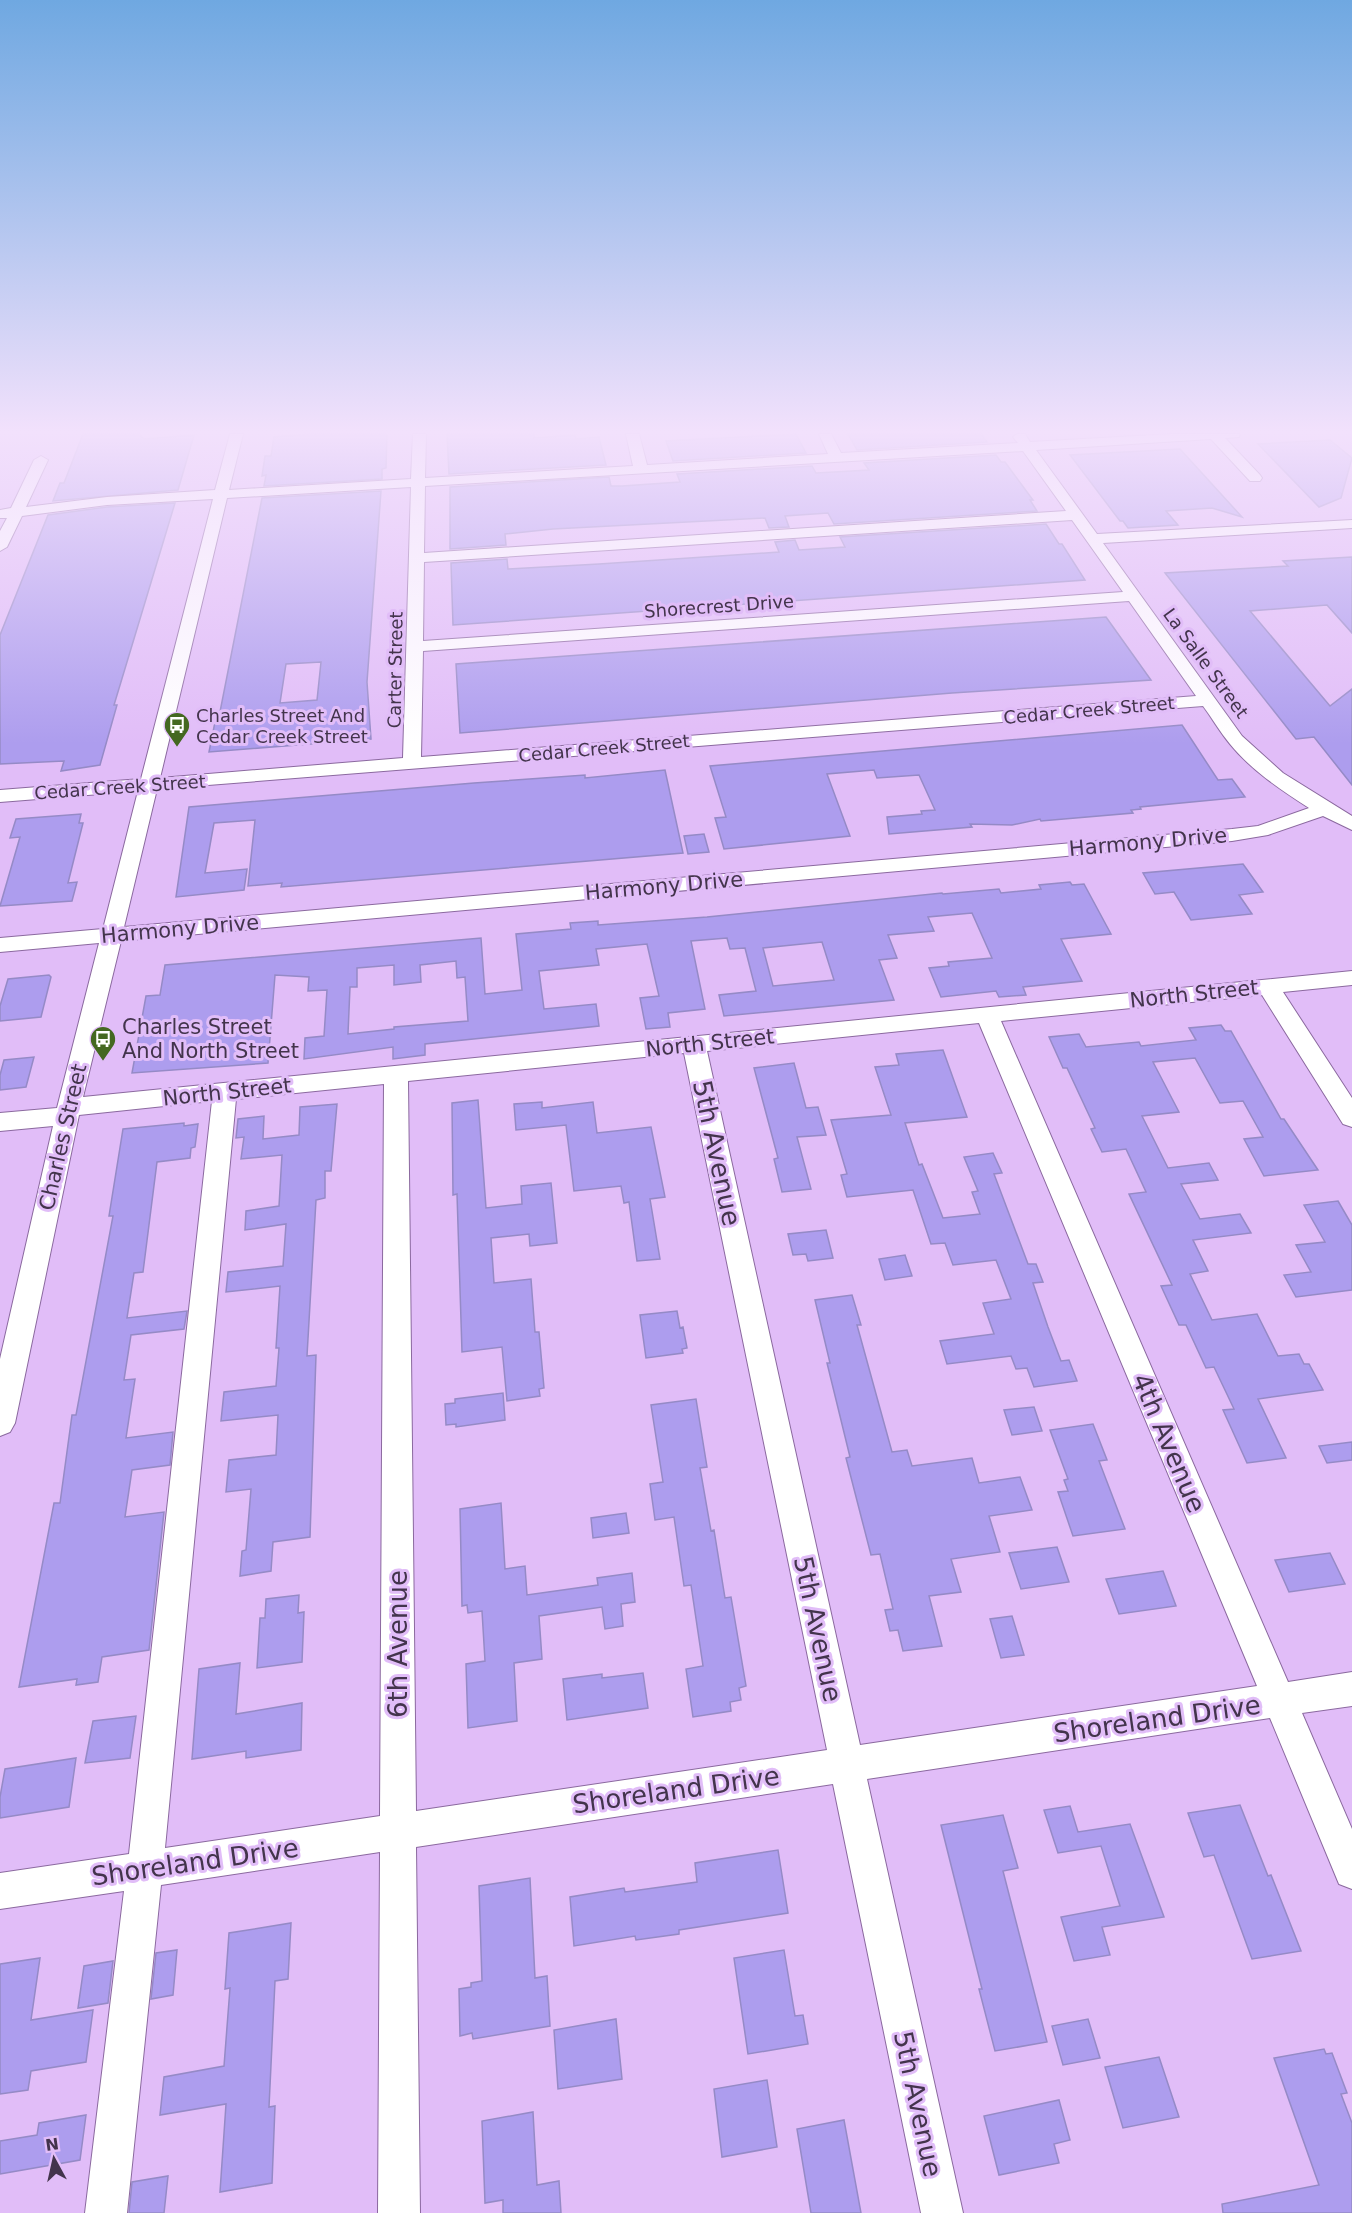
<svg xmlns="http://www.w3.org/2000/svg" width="1352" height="2213" font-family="'DejaVu Sans',sans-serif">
	<rect width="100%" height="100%" fill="#e1bdf8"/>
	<path fill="#ad9dee" stroke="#958ac6" stroke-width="1.5" fill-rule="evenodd" d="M83,434H139L144,439L194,435L178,490L53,501L60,483H64Z
		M309,434H387L386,468L382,469V479L264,486L266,475L262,476L265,456H271L274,437Z
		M447,434H534V438L575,435L576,439L599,437L606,465L449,474Z
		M796,434L806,453L673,461L666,441Z
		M848,434H981L987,442L857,450Z
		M1330,440L1352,458L1341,498L1319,507L1258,444Z
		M1180,449L1242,517L1212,508L1166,511L1178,525L1128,528L1123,521H1120L1070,455Z
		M996,455L1001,462H1005L1033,500H1030L1037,511L834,524L828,513L785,516L789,527L769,528L765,518L553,529L505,534L506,545L450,549V487L609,477L611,486H622L680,482L677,474L812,466L816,473L869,470L864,463Z
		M381,491L367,682L371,739L209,752L216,717H219L262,498ZM321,662L317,700L280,703L286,664Z
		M175,503L114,705H117L100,765L61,771L64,761L0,764V635L48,515L107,507Z
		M1046,524L1059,544H1062L1085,580L453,625L451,563L507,559L508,569L599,564L779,552L775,542L795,540L799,550L845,547L840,537Z
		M1352,557V633L1327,605L1250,611L1330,706L1352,689V785L1314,737L1296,739L1165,573L1288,566L1283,561Z
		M1106,617L1151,680L952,693L460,733L456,664Z
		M1182,725L1218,780L1232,779L1245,797L1140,807L1141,809L1131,810L1133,813L1041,821L1040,819L1012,825L970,824L972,827L889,834L887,817L922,814L921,811L935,810L919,775L877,778L874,770L827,774L850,836L724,849L715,818L726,817L710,766Z
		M665,770L683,853L281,887L282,883L248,886L255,820L214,823L205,873L247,869L244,890L176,897L189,807L474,783L585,775V778Z
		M81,814L79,823H83L68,883L77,882L72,901L0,906L20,837L10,838L16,819Z
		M704,834L709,852L688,854L684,836Z
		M1243,864L1263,892L1239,895L1252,914L1191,920L1174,892L1155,894L1143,873Z
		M1070,882L1072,885L1084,884L1111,934L1061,939L1082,981L1023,987L1026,995L999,997L996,991L941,997L929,968L949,966L948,962L992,958L972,913L928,917L934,931L888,935L897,958L879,960L894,1000L724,1016L719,995L756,991L745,948L730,949L727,938L691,941L705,1009L668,1013L670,1027L646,1029L640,998L659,996L647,944L596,949L599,965L539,971L544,1009L596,1004L599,1026L425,1044V1055L393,1059V1047L304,1059L305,1038L324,1036L327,990L308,991L309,977L275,975L268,1063L132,1073L146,996L160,995L165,965L481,938L485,994L522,990L516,934L571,929L570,923L598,921V925L707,917L942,893L943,894L999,889L1001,893L1041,889L1039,885ZM822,942L834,980L773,986L763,948ZM456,961L457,978L465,977L468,1021L394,1027V1029L348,1034L350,987H357V968L394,965V985L421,982L420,965Z
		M49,975L51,977L41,1017L0,1021V1006L8,979Z
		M1221,1025L1225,1031H1231L1281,1119H1284L1318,1170L1264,1176L1244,1139L1263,1137L1243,1101L1220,1103L1195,1058L1153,1062L1179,1112L1142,1116L1168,1168L1209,1163L1218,1180L1181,1184L1200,1219L1240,1214L1251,1233L1193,1240L1208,1271L1190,1274L1212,1320L1257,1314L1278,1356L1299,1354L1304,1364H1309L1323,1390L1258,1399L1286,1458L1247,1463L1223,1410L1234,1409L1214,1367L1206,1368L1186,1325H1179L1161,1286L1172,1285L1129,1194L1146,1192L1126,1149L1102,1152L1091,1129L1095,1128L1067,1068H1063L1049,1037L1079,1034L1086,1047L1139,1042L1141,1046L1196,1040L1189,1028Z
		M943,1050L967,1117L905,1123L919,1165L922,1164L943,1218L980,1214L972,1192L978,1191L964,1157L993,1153L1002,1173L994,1174L1028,1264H1036L1043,1282L1033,1283L1048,1327L1061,1361L1069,1360L1077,1381L1034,1387L1027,1368L1016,1369L1011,1356L947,1364L940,1341L994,1334L983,1303L1011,1299L996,1260L953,1265L945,1243L931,1244L913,1190L847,1197L841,1175L847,1174L831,1120L891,1115L875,1067L899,1065L896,1054Z
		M34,1057L26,1087L0,1090V1075L4,1060Z
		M794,1063L806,1108L818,1107L826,1135L797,1137L811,1189L782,1192L774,1159L778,1158L754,1068Z
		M478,1100L486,1208L522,1204L521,1186L551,1183L557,1243L530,1246L529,1234L491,1238L494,1283L531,1279L535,1332H539L544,1388L539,1389L540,1396L507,1401L502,1347L462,1352L457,1194L453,1195L452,1103Z
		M542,1102V1108L593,1102L597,1133L651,1127L665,1197L650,1199L660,1259L637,1261L629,1202L624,1203L621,1186L574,1191L566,1125L516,1130L514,1104Z
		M337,1104L331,1171H325V1198L316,1200L307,1356L316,1355L310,1537L273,1542L271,1571L240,1576L242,1551L246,1550L251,1489L226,1492L229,1460L276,1455L278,1415L221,1421L224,1392L276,1386L279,1348H276L280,1286L226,1292L228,1272L283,1266L286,1224L245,1230L246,1211L279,1206L282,1155L241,1159L244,1137L236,1138L238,1119L264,1116L263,1139L299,1135L300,1107Z
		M184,1123V1126L198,1124L195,1147L191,1148L190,1158L157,1162L143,1272L134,1273L127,1318L187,1311L184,1329L131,1335L124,1380L135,1379L126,1438L173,1432L170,1465L132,1470L125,1517L164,1512L149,1650L102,1657L98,1682L76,1685L77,1679L19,1687L54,1503H60L72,1415H76L113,1216H109L123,1129Z
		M1338,1201L1352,1225V1290L1296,1297L1284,1275L1311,1272L1296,1245L1325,1242L1304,1205Z
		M826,1230L833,1258L808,1261L806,1254L793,1255L788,1234Z
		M905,1255L912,1276L885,1280L879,1259Z
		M852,1295L861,1325H857L892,1452L907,1450L912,1466L972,1458L979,1483L1020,1477L1032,1510L989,1516L1000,1552L951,1559L961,1592L929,1596L942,1646L903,1651L898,1630L890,1631L885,1610L893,1609L880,1554L871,1555L846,1458L850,1457L827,1363H830L815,1300Z
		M677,1311L680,1328L683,1327L687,1348L682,1349L683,1353L646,1358L640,1315Z
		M503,1393L505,1420L456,1427V1424L446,1425L445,1404L455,1403V1399Z
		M696,1399L707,1467L700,1468L711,1531L714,1530L725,1598L731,1597L746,1686L739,1688L741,1700L730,1702L731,1711L693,1717L686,1669L703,1666L691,1585L684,1586L674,1517L655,1520L650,1484L663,1482L651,1405Z
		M1034,1407L1042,1431L1012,1435L1004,1410Z
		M1093,1424L1107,1460L1099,1461L1125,1529L1073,1536L1058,1492L1068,1491L1064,1480L1068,1479L1050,1430Z
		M1352,1442V1460L1327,1463L1319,1446Z
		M501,1503L505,1569L525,1566L527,1595L598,1585L597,1578L632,1573L635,1602L621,1604L623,1626L605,1629L602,1607L539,1616L542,1659L514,1663L517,1721L468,1728L466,1664L485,1661L482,1611L468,1613L467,1605L462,1606L460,1509Z
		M626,1513L629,1533L593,1538L591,1518Z
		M1057,1547L1069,1582L1021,1589L1009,1553Z
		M1330,1553L1345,1584L1289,1592L1275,1560Z
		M1163,1571L1176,1606L1119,1614L1106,1579Z
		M299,1595L298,1613L304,1612L302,1662L257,1668L260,1618H265L266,1599Z
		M1012,1616L1024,1655L1001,1658L990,1619Z
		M240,1663L236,1714L302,1703L301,1750L246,1758V1751L192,1759L199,1669Z
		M643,1673L648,1708L567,1720L563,1679L602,1674V1678Z
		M136,1716L130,1758L85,1763L93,1721Z
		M76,1758L69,1807L0,1818V1797L5,1769Z
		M1240,1805L1268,1876L1271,1875L1301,1951L1252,1959L1214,1855L1204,1857L1188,1813Z
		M1070,1806L1078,1832L1130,1824L1164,1917L1102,1927L1110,1955L1074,1961L1061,1917L1120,1906L1101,1846L1058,1853L1044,1810Z
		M1003,1815L1018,1868L1003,1871L1047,2042L995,2051L979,1989H982L941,1825Z
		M778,1850L788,1913L679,1930V1934L636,1940L635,1936L574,1946L570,1897L624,1888L625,1892L697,1882L695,1863Z
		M530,1878L535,1978L547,1976L550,2026L473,2039L472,2033L460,2036L459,1989L471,1987V1983L482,1981L479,1886Z
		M291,1923L288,1979L275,1981L269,2107L275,2106L272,2183L220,2192L226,2104L160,2115L164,2077L224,2066L230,1988L225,1989L229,1933Z
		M177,1950L173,1995L151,1999L156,1953Z
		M784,1950L795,2016L803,2015L808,2044L748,2054L734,1958Z
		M40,1958L31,2020L93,2010L86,2062L31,2071L28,2090L0,2094V1964Z
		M113,1961L108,2003L78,2008L84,1966Z
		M616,2019L622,2079L558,2089L554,2030Z
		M1088,2019L1100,2058L1063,2065L1052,2026Z
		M1324,2049L1326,2054L1332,2053L1347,2093L1341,2094L1352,2123V2213H1223L1222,2204L1319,2185L1274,2058Z
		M1159,2057L1179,2117L1123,2128L1105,2067Z
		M767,2080L777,2147L722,2157L714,2089Z
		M1059,2100L1070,2140L1054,2144L1059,2163L999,2175L984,2116Z
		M533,2112L537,2185L559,2181L561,2213H503V2200L485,2203L482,2121Z
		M86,2115L80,2160L0,2174V2141L37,2135L39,2123Z
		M844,2120L861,2213H811L797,2129Z
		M168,2176L164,2213H129L132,2182Z"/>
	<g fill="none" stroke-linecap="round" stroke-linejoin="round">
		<g stroke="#8b699f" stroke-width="2">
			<path id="minor" d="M230,434H243L229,490L411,479L413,434H426L425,478L633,466L626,434H639L647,465L828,454L819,434H831L841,453L1018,443L1013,437L1017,434H1025L1030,442L1172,434H1240L1239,437L1225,438L1260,475L1262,478L1260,481H1250L1211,439L1036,450L1097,534L1352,520V528L1103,543L1242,736L1283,773L1352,816V830L1323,816L1268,835L1232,841L121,941L83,1097L1352,971V985L1283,992L1352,1098V1127L1343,1124L1262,995L1001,1021L1288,1682L1352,1672V1706L1302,1713L1352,1829V1889L1339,1884L1270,1718L867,1779L963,2213H921L833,1784L416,1847L420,2213H378L380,1852L161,1885L127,2213H85L124,1891L0,1909V1873L129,1854L212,1101L79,1115L15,1423L10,1432L0,1436V1359L53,1126L0,1131V1113L57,1108L99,943L0,952V938L103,929L138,791L0,802V790L141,779L213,499L107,505L22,516L7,547L0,551V531L7,518H0V510L11,508L34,460L41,456L48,460L26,507L107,497L215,490ZM1023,451L1066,511L424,553L425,486ZM411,487L403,758L160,778L227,498ZM1072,520L1123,592L423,641L424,562ZM1129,601L1196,696L421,757L423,651ZM1203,706C1212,718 1220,732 1230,744C1251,770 1281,790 1309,808L1258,826L1232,829L124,927L157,789ZM979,1023L1257,1686L860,1745L707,1051ZM684,1053L827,1750L416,1811L408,1081ZM384,1084L380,1816L165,1848L236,1099Z"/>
		</g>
		<use href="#minor" fill="#fff" fill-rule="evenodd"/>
	</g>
	<linearGradient id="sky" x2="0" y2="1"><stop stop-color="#6fa8e1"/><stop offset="0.58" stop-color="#f2e1fc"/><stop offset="1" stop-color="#f2e1fc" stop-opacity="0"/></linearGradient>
	<rect width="1352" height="744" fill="url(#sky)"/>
	<defs>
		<g id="bus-pin" transform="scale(1.35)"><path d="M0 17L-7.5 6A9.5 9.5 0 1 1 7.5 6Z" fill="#446821" stroke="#e1bdf8"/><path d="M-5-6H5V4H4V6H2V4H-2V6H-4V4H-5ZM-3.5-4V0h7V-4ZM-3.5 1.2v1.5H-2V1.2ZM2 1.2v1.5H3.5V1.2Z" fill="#fff"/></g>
	</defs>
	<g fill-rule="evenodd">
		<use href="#bus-pin" x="177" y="725"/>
		<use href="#bus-pin" x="103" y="1039"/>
	</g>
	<g text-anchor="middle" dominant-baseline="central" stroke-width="6" stroke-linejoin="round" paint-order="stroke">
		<g font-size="18" fill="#43344c" stroke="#e1bdf8">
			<text transform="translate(719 606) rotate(-4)">Shorecrest Drive</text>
			<text transform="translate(1206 663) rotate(54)">La Salle Street</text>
			<text transform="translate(395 670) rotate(-89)">Carter Street</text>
			<text transform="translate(1089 710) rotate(-5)">Cedar Creek Street</text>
			<text transform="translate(604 748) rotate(-5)">Cedar Creek Street</text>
			<text transform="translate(120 787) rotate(-4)">Cedar Creek Street</text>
		</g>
		<g font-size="18" fill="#43344c" stroke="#e1bdf8" text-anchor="start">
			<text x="196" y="715">Charles Street And<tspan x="196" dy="21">Cedar Creek Street</tspan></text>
		</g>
		<g font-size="21" fill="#43344c" stroke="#e1bdf8">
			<text transform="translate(1148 842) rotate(-5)">Harmony Drive</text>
			<text transform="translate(664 886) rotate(-5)">Harmony Drive</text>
			<text transform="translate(180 929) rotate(-5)">Harmony Drive</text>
			<text transform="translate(1194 994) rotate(-6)">North Street</text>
			<text transform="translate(710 1043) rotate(-6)">North Street</text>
			<text transform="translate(227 1092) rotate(-6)">North Street</text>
			<text transform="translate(63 1137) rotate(-77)">Charles Street</text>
		</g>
		<g font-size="21" fill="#43344c" stroke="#e1bdf8" text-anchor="start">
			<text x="122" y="1027">Charles Street<tspan x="122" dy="24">And North Street</tspan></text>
		</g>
		<g font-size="26" fill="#43344c" stroke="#e1bdf8">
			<text transform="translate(717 1153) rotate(78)">5th Avenue</text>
			<text transform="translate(1169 1443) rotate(67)">4th Avenue</text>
			<text transform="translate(818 1629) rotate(78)">5th Avenue</text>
			<text transform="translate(398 1644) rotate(-90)">6th Avenue</text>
			<text transform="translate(1157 1719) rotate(-8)">Shoreland Drive</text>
			<text transform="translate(676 1790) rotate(-8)">Shoreland Drive</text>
			<text transform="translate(195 1862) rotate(-8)">Shoreland Drive</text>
			<text transform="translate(918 2104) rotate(78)">5th Avenue</text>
		</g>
	</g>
	<g transform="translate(54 2159) rotate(352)" stroke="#e1bdf8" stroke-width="4.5" paint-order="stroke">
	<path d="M0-4.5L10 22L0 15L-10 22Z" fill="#43344c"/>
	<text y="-9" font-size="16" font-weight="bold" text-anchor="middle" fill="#43344c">N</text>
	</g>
</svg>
